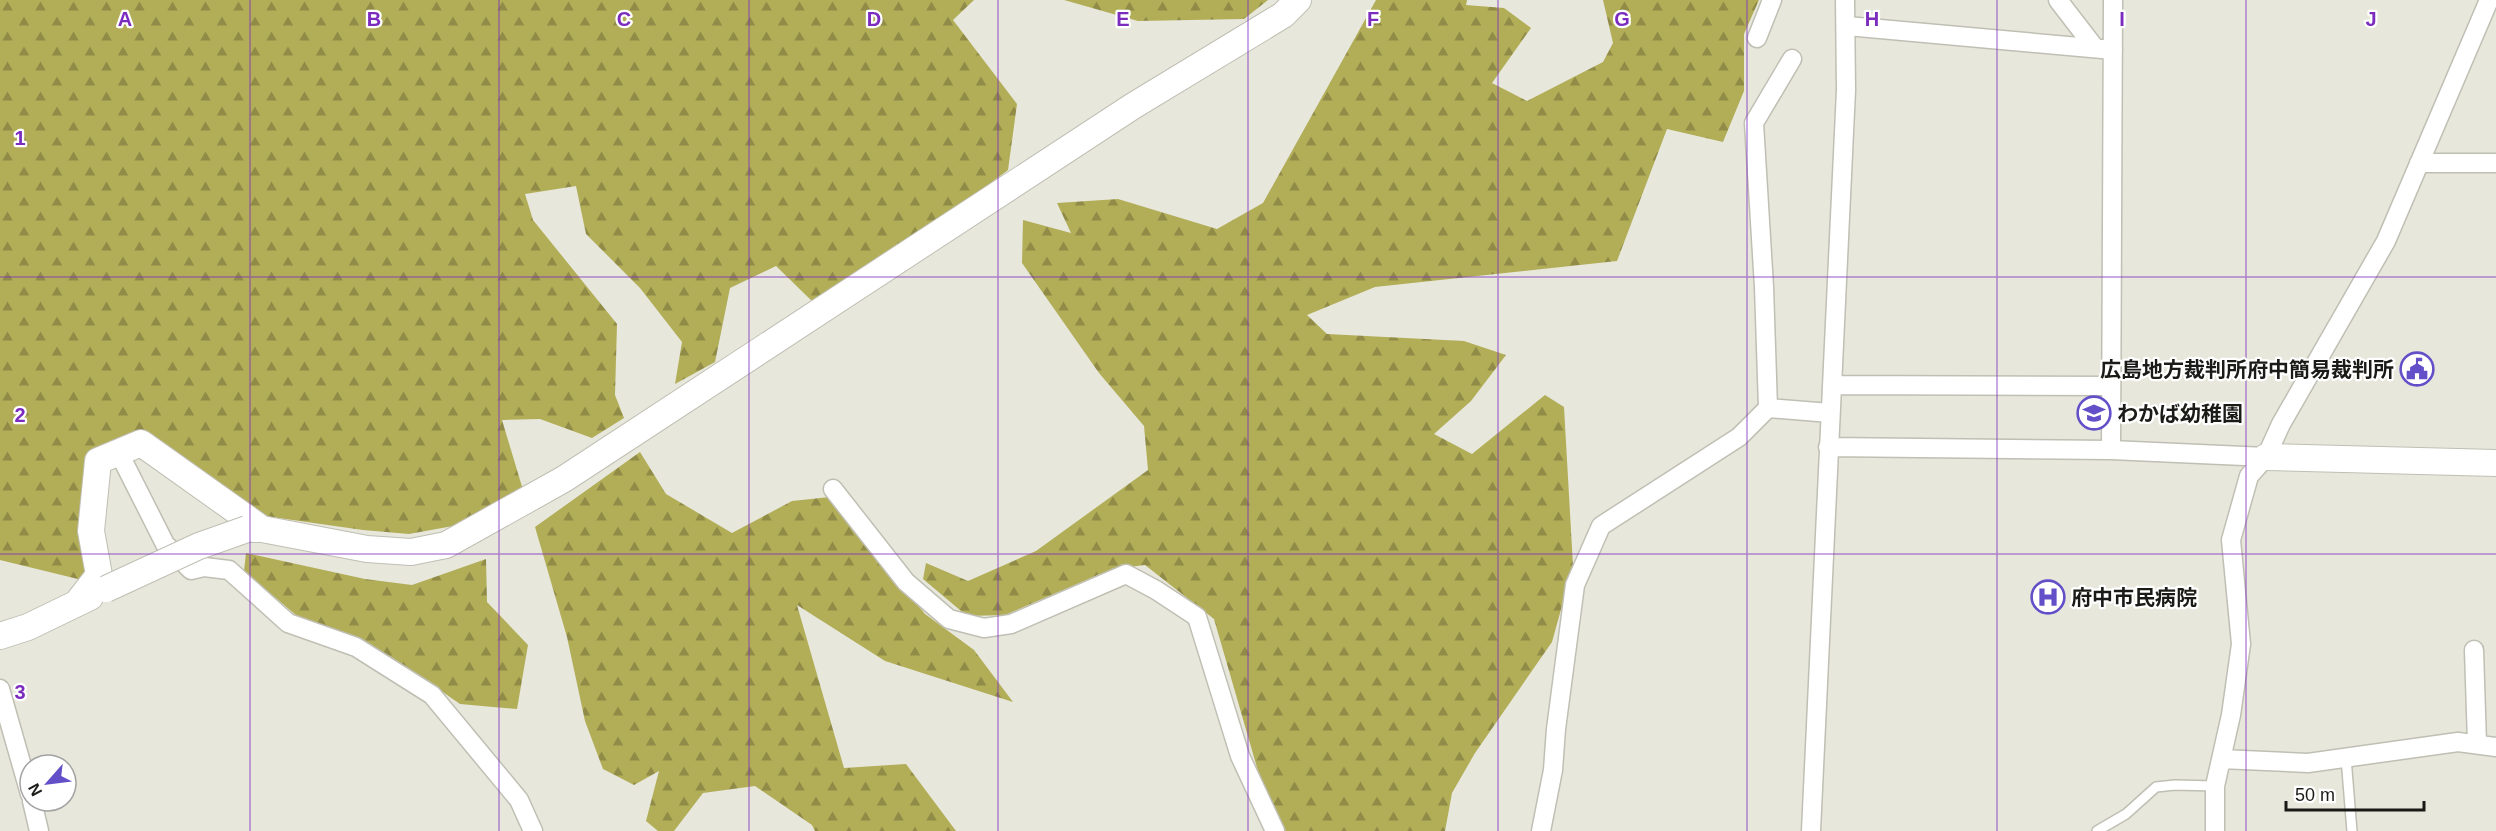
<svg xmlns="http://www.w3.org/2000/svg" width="2496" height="831" font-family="Helvetica,'Noto Sans JP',sans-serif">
	<defs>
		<pattern id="forest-firs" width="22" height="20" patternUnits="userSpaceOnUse" patternTransform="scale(1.5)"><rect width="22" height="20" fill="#b2ad57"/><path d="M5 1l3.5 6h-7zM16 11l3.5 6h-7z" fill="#908c47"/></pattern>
	</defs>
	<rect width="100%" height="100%" fill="#e7e7db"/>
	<path fill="url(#forest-firs)" d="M0,0H974L953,20L1017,104L1008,170L921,235L813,302L776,266L730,288L715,362L675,384L682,342L640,288L586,234L576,186L525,194L533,220L617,324L615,395L624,418L592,438L540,419L502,420L523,490L464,524L409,534L363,530L251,514L139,434L92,456L86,581L0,560Z
		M1064,0H1268L1244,19L1138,21Z
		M1376,0H1467L1466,5L1504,8L1531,28L1492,83L1527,101L1603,62L1613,43L1603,0H1759L1744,34V91L1723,142L1667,129L1617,261L1375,287L1307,315L1327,334L1464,341L1506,355L1471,401L1434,434L1472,454L1545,395L1564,407L1573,566L1552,642L1475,753L1452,793L1445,831H1285L1258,771L1214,619L1145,565L1112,569L1005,615L967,616L923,579L926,563L968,581L1036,551L1148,470L1144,426L1099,373L1022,263L1023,220L1071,233L1057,203L1118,199L1217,229L1263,203Z
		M640,452L666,494L732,533L792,501L830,497L925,614L974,650L1013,702L885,661L797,605L844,768L906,764L956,831H815L812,825L755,786L703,793L674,831H658L646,821L659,771L634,785L603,769L585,721L567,637L535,527Z
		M246,553L365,579L412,585L486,559L487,602L528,645L517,709L460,704L424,679L342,633L297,616L244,571Z"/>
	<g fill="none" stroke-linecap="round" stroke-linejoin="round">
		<g stroke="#c0bfb4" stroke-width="12">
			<path id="lane" d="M2346,758L2352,831
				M2097,831L2126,814L2156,787L2175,785L2215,786"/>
		</g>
		<g stroke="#c0bfb4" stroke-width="21">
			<path id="street" d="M2058,0L2095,48
				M1847,26L2113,50
				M1757,38L1772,0
				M2419,163H2496
				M1832,385L2111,386
				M1768,408L1830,413
				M1828,447L2111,450L2266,457
				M2111,450L2113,0
				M118,451L165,544L191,570L204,567L229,570L288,623L356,647L432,695L519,800L533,831
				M833,489L906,582L949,619L984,628L1011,624L1126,574L1156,590L1197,617L1240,756L1275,831
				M2474,650L2477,744
				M0,689L30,794
				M2221,759L2308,763L2458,742L2496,747
				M32,801L39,831
				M1541,831L1553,770L1556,729L1575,585L1601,526L1739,437L1768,408L1764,287L1754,123L1792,59
				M1811,831L1846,90L1845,0
				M2215,831V786L2231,715L2241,644L2231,540L2249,476L2266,457L2281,424L2386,241L2489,0"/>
		</g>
		<g stroke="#c0bfb4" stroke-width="28">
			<path id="secondary" d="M2266,457L2496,463
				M247,529H262L367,549L411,552L446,545L564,479L1133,106L1283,15L1298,0
				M77,603L99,575L91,531L98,461L141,443L262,529
				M0,636L28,627L90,597"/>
		</g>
		<use href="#lane" stroke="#fff" stroke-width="9"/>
		<use href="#street" stroke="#fff" stroke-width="18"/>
		<use href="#secondary" stroke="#fff" stroke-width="26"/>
		<g stroke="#c0bfb4" stroke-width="28" stroke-linecap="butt">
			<path id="secondary-bridge" d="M106,589L199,546L247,529"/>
		</g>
		<use href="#secondary-bridge" stroke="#fff" stroke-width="26"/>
	</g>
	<path fill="none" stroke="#7b2cbf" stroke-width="1.5" stroke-opacity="0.55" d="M250,0V831M499,0V831M749,0V831M998,0V831M1248,0V831M1498,0V831M1747,0V831M1997,0V831M2246,0V831M0,277H2496M0,554H2496"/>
	<defs>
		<g id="civic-ring" transform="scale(1.725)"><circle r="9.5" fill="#fff" stroke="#6350c8" stroke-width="1.5"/><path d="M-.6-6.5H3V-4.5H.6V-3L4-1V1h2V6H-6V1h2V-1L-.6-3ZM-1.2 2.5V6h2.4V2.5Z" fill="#6350c8"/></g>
		<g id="school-ring" transform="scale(1.725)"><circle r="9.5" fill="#fff" stroke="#6350c8" stroke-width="1.5"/><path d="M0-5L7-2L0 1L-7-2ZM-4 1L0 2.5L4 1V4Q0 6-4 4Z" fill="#6350c8"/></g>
		<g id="hospital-ring" transform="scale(1.725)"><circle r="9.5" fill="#fff" stroke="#6350c8" stroke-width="1.5"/><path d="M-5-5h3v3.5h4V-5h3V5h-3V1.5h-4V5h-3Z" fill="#6350c8"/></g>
	</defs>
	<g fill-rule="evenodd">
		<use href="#civic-ring" x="2417" y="369"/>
		<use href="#school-ring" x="2094" y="413"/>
		<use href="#hospital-ring" x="2048" y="597"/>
	</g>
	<g text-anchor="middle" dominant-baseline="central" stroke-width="4.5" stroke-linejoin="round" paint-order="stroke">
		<g font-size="21" font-weight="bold" fill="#1a1a16" stroke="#fff" text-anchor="start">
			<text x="2394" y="369" text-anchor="end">広島地方裁判所府中簡易裁判所</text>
			<text x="2117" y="413">わかば幼稚園</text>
			<text x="2071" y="597">府中市民病院</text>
		</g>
	</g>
	<g font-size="20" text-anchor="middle" font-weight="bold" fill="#7b2cbf" stroke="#fff" stroke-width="4.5" stroke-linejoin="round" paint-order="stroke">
		<text x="125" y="26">A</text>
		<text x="374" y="26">B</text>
		<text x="624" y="26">C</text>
		<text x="874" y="26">D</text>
		<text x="1123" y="26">E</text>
		<text x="1373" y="26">F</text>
		<text x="1622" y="26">G</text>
		<text x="1872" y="26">H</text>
		<text x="2122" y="26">I</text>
		<text x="2371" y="26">J</text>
		<text x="20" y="145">1</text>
		<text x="20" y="422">2</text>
		<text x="20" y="699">3</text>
	</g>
	<g transform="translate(48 783) rotate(242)"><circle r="28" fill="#ffffff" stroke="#a3a3a2" stroke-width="1.5"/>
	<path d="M0-4.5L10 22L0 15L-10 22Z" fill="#6350c8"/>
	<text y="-9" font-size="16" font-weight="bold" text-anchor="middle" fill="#1a1a16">N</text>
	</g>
	<path d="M2286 801v9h138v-9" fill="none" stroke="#1a1a16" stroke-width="3"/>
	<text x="2295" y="801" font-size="18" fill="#1a1a16" stroke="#ffffff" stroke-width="4.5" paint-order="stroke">50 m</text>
</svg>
